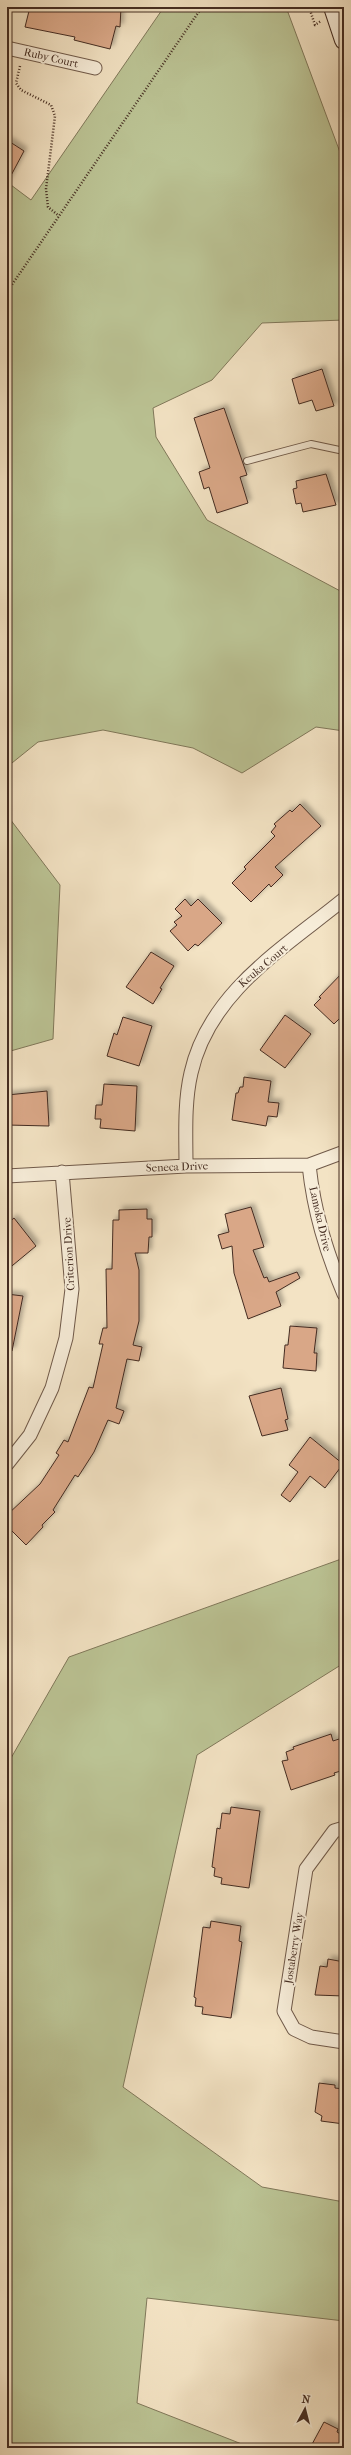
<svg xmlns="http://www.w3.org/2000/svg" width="351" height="2455" font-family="'IM FELL French Canon',serif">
	<defs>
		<filter id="shadow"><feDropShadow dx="3.5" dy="-3.5" stdDeviation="2" flood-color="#0004"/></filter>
	</defs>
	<rect width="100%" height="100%" fill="#f3e3c4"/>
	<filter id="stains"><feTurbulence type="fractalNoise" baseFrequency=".005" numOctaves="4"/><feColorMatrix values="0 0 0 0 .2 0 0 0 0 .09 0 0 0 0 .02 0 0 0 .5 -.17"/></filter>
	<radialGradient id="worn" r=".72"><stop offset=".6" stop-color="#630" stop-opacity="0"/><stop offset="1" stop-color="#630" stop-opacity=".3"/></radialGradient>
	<path fill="#bbc394" stroke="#80785a" d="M164,7H286L344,163V320L262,323L212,380L153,408L156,437L207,520L344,593V731L316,727L242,773L193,748L103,730L38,742L7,767V182L31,200Z
		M7,789L10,819L60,885L53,1039L7,1052Z
		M344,1558V1663L197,1755L123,2087L262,2187L344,2202V2321L147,2298L137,2403L252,2448H7V1765L69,1657Z"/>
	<path fill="#d9a787" stroke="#442c21" filter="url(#shadow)" d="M30,7H121L120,27L116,26L110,49L74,40L75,37L25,27Z
		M7,140L24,151L7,183Z
		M322,369L334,406L316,411L312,400L299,404L292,379Z
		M224,408L247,475L240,477L248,503L217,513L209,487L204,489L199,472L210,468L194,418Z
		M326,474L336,505L303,512L301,503L296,504L293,489L297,488L296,481Z
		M300,804L321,826L275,867L283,875L271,887L269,884L251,902L232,883L246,869L244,867L275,836L271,832L276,826L274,824L290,810L292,812Z
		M185,899L191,906L198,899L222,923L198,946L195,944L188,951L170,931L177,925L174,922L182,916L175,909Z
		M151,952L174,966L160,988L162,989L153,1004L126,987Z
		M344,971V1014L334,1024L314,1005L321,998L319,997Z
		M285,1015L311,1034L285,1068L260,1050Z
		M123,1017L152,1026L139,1066L107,1056L114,1033L117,1035Z
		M244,1077L271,1081L268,1102L279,1103L277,1117L268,1116L266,1126L232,1120L236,1093H238L240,1087H243Z
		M104,1084L137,1086L135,1131L100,1128L101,1119H95L96,1105H102Z
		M47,1091L49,1126L7,1125V1095Z
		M251,1207L264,1247L253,1250L264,1278L267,1277L269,1282L297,1272L300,1278L276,1292L281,1306L248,1319L234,1273L232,1246L222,1249L218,1235L229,1232L225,1214Z
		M147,1209V1219H152V1237H149L148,1253H135L139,1270V1321L133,1345L142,1347L139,1361L127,1359L116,1408L124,1411L119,1424L108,1420L94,1452L78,1477L75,1475L53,1510L55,1512L42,1525L43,1527L26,1545L7,1526V1515L40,1484L59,1455L56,1453L64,1440L68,1442L89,1387L93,1388L103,1344H99L103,1328H107L106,1269H112L113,1220H119V1210Z
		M14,1218L36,1246L7,1270V1224Z
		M7,1294L23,1296L12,1351L7,1350Z
		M290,1326L317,1328L314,1353H317L316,1371L283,1368L285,1345H288Z
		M281,1388L288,1419L285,1420L288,1430L262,1436L249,1396Z
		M310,1437L343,1464L325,1488L310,1476L290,1502L281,1495L298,1472L289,1465Z
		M331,1734L333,1741L339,1739L341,1742L344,1741V1770L334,1773L335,1775L291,1790L282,1761L288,1760L286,1752L294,1749L293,1747Z
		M231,1807L260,1811L249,1888L221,1884L222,1878L214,1876L215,1868L212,1867L217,1828L220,1829L222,1813L230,1814Z
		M211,1921L241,1926L239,1941L242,1942L231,2018L202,2014L203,2007L195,2006L196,1998L194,1997L203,1927L210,1928Z
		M328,1959L344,1962V1996L315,1995L320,1966L327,1967Z
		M319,2083L335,2085V2088L344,2089V2124L321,2121L322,2116L315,2112Z
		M324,2422L338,2429L337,2432L344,2436V2448H310Z"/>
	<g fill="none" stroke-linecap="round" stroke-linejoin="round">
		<g stroke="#705a4a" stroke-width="8">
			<path id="lane" d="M247,461L311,444L344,451"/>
		</g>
		<g stroke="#705a4a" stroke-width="15">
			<path id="street" d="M7,48L95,68
				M309,1165C314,1212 326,1251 344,1294
				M186,1166C186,1136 184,1103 191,1073C209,992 284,948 344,899
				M7,1176L186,1166L309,1165L344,1152
				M7,1464L30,1435L52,1388L66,1338L72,1289L62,1172
				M344,1828L334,1831L306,1869L284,2011L294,2029L311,2037L344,2042"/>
		</g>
		<g stroke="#442c21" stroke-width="20">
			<path id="secondary" d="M333,7L344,40"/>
		</g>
		<path stroke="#442c21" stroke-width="2.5" stroke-dasharray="1 2" stroke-linecap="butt" d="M309,7L315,25L321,21
			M20,66L16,83L21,90L51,105L55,116L46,189L48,207L59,216
			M7,292L202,7"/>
		<use href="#lane" stroke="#f7edd9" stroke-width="6"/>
		<use href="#street" stroke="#f7edd9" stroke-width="13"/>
		<use href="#secondary" stroke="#f7edd9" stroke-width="18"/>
	</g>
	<g text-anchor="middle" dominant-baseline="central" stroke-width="4" stroke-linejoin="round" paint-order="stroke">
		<g font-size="11" fill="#442c21" stroke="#f7edd9">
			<text transform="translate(51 58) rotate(13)">Ruby Court</text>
			<text transform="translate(263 966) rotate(-40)">Keuka Court</text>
			<text transform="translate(177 1167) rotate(-2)">Seneca Drive</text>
			<text transform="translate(320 1219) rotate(77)">Lamoka Drive</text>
			<text transform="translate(69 1254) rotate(-93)">Criterion Drive</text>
			<text transform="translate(294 1948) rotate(-81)">Jostaberry Way</text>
		</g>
	</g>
	<rect width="351" height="2455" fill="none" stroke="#f3e3c4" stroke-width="24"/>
	<rect x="8" y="8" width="335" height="2439" fill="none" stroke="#442c21" stroke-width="2"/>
	<rect x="12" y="12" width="327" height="2431" fill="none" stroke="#442c21"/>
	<g transform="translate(305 2409) rotate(7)" stroke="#f7edd9" stroke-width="3" paint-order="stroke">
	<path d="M0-3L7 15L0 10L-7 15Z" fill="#442c21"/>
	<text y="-6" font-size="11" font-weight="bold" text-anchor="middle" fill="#442c21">N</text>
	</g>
	<rect width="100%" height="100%" filter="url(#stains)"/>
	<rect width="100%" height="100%" fill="url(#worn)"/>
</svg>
